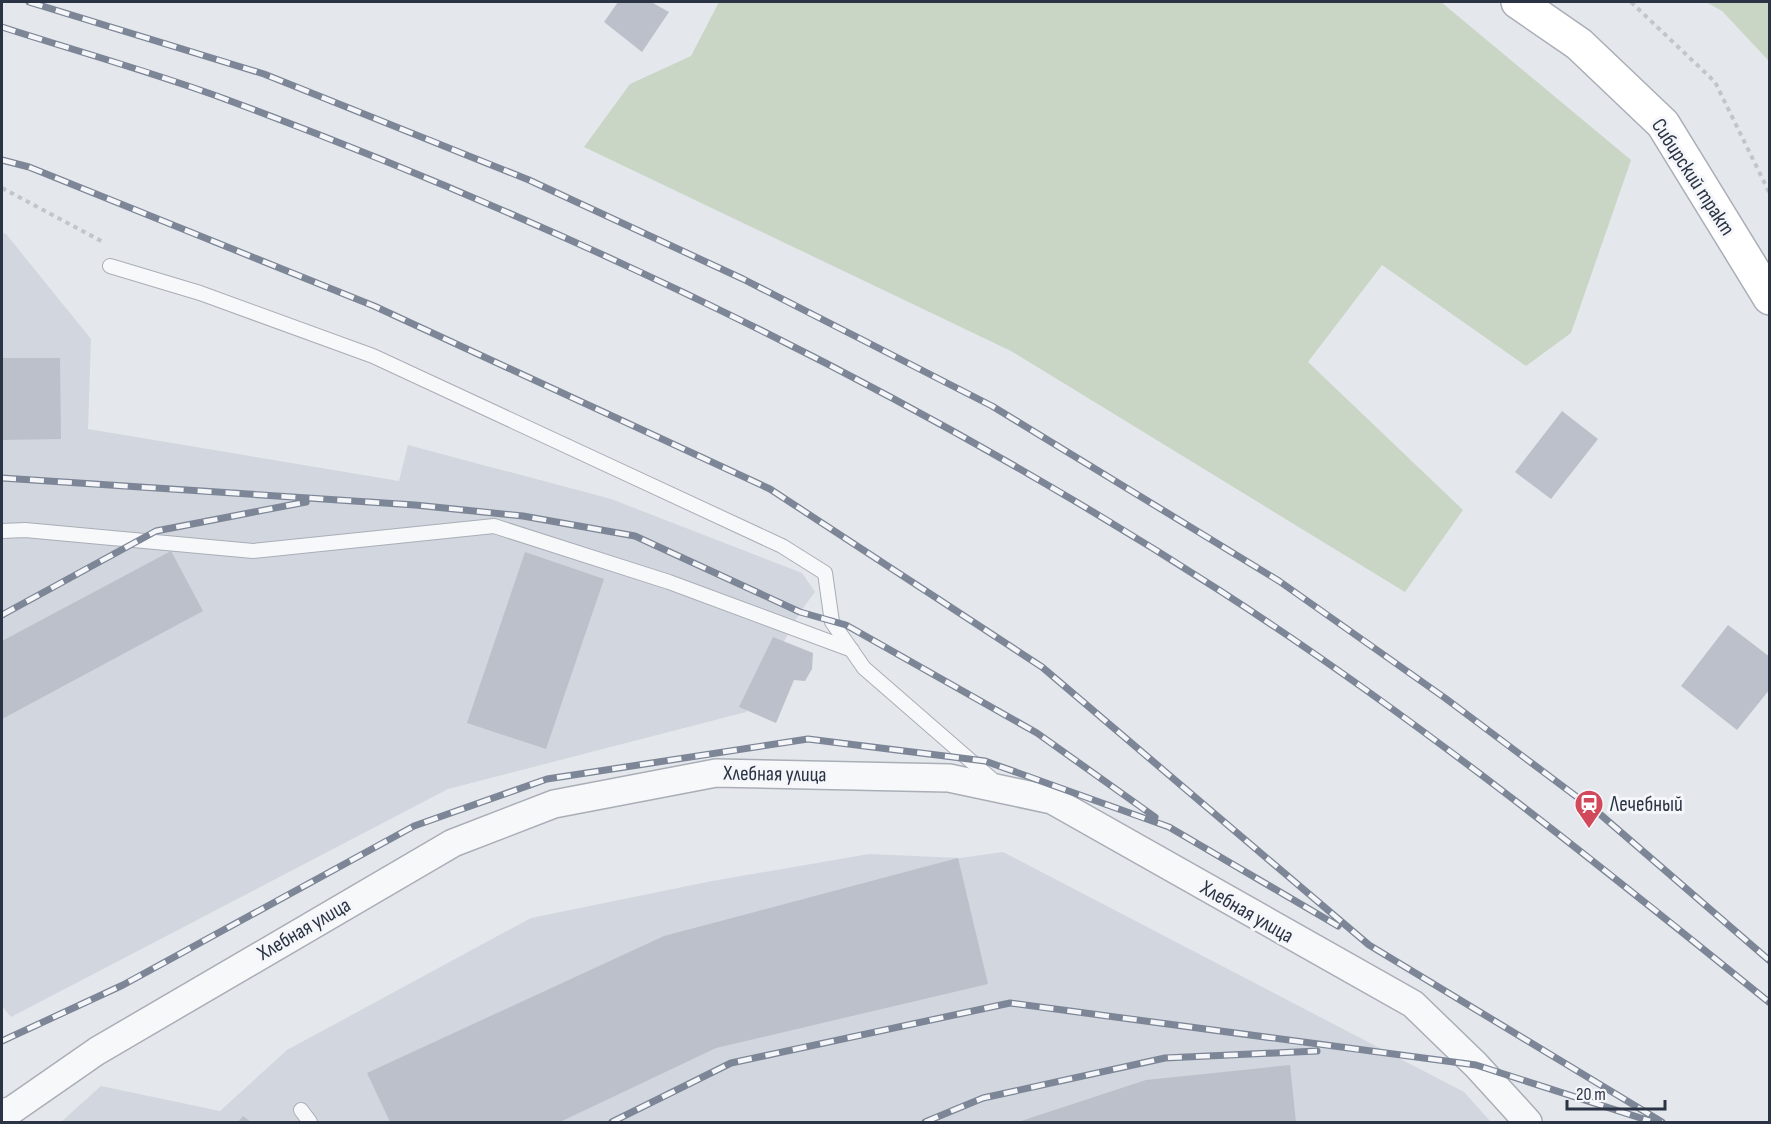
<svg xmlns="http://www.w3.org/2000/svg" width="1771" height="1124" font-family="'Sofia Sans Condensed',sans-serif">
	<rect width="100%" height="100%" fill="#e4e7ec"/>
	<path fill="#d2d6de" d="M2,233L6,234L91,339L88,429L399,481L408,445L611,499L802,573L815,592L800,612L746,712L448,789L11,1017L2,1006Z
		M1003,852L1464,1092L1491,1122H61L101,1086L220,1111L287,1050L531,918L712,881L869,854L960,858Z"/>
	<path fill="#c9d6c5" d="M719,2H1441L1631,160L1571,333L1526,366L1382,265L1308,362L1463,510L1405,592L1011,351L584,147L630,84L691,56Z
		M1706,2H1769V61L1722,11Z"/>
	<path fill="#bbc0ca" d="M618,2H651L669,12L642,52L604,22Z
		M2,358H60L61,439L2,440Z
		M1562,411L1598,439L1551,499L1515,472Z
		M171,551L203,611L2,719V641Z
		M525,552L604,579L546,749L467,723Z
		M1728,625L1770,657V689L1737,730L1681,686Z
		M773,637L813,653L812,669L805,681L794,680L776,723L739,707Z
		M958,858L988,984L716,1048L560,1122H390L367,1073L664,936Z
		M1290,1065L1296,1122H1018L1146,1080Z
		M243,1116L251,1122H238Z"/>
	<g fill="none" stroke-linecap="round" stroke-linejoin="round">
		<g stroke="#a9aeb7" stroke-width="16">
			<path id="lane" d="M110,266L200,293L373,356L782,546L825,573L832,622L864,668L995,782
				M2,531L25,530L253,551L494,526L669,582L852,650
				M301,1110L310,1122"/>
		</g>
		<g stroke="#a9aeb7" stroke-width="30">
			<path id="street" d="M2,1113L12,1110L97,1051L453,843L554,804L716,773L949,778L1052,800L1413,1004L1476,1065L1528,1122"/>
		</g>
		<g stroke="#a9aeb7" stroke-width="36">
			<path id="secondary" d="M1518,2L1579,44L1663,124L1770,298"/>
		</g>
		<path stroke="#c2c5cb" stroke-width="4" stroke-dasharray="4.5 4.5" stroke-linecap="butt" d="M1631,2L1715,82L1770,194
			M2,188L105,243"/>
		<use href="#lane" stroke="#f7f8fa" stroke-width="14"/>
		<use href="#street" stroke="#f7f8fa" stroke-width="27"/>
		<use href="#secondary" stroke="#fff" stroke-width="33"/>
		<g stroke="#7d8696" stroke-width="7">
			<path id="rail" d="M29,2L264,74L529,180L743,279L992,406L1279,581L1445,698L1601,815L1770,961
				M2,27C76,51 152,72 225,99C573,228 910,391 1222,592C1414,716 1592,859 1770,1003
				M2,160L29,167L374,306L770,489L1042,667L1369,945L1662,1122
				M2,478L415,505L523,516L635,536L800,612L846,625L1037,733L1155,817
				M2,615L156,531L306,502
				M2,1041L123,985L414,826L547,779L808,739L985,761L1169,827L1338,926
				M612,1122L731,1063L1010,1003L1476,1065L1650,1121
				M925,1122L983,1098L1165,1058L1317,1051"/>
		</g>
		<use href="#rail" stroke="#f4f6f9" stroke-width="4.5" stroke-dasharray="14" stroke-linecap="butt"/>
	</g>
	<defs>
		<g id="station-pin" transform="scale(1.5)"><path d="M0 17L-7.5 6A9.5 9.5 0 1 1 7.5 6Z" fill="#d1495b" stroke="#f4f6f9"/><path d="M-3-6H3Q5-6 5-4V2Q5 4 3 4L4.5 6H3L1.5 4h-3L-3 6H-4.5L-3 4Q-5 4-5 2V-4Q-5-6-3-6ZM-3.5-4v3h7v-3ZM-3.5 1v1.5H-2V1ZM2 1v1.5H3.5V1Z" fill="#fff"/></g>
	</defs>
	<g fill-rule="evenodd">
		<use href="#station-pin" x="1589" y="804"/>
	</g>
	<g text-anchor="middle" dominant-baseline="central" stroke-width="6" stroke-linejoin="round" paint-order="stroke">
		<g font-size="21" fill="#2b3445" stroke="#f4f6f9">
			<text transform="translate(1693 177) rotate(57)">Сибирский тракт</text>
			<text transform="translate(775 774) rotate(1)">Хлебная улица</text>
			<text transform="translate(1247 912) rotate(30)">Хлебная улица</text>
			<text transform="translate(304 929) rotate(-30)">Хлебная улица</text>
		</g>
		<g font-size="21" fill="#2b3445" stroke="#f4f6f9" text-anchor="start">
			<text x="1610" y="804">Лечебный</text>
		</g>
	</g>
	<rect width="1771" height="1124" fill="none" stroke="#2b3445" stroke-width="6"/>
	<path d="M1567 1100v9h98v-9" fill="none" stroke="#2b3445" stroke-width="3"/>
	<text x="1576" y="1100" font-size="18" fill="#2b3445" stroke="#f4f6f9" stroke-width="4.5" paint-order="stroke">20 m</text>
</svg>
